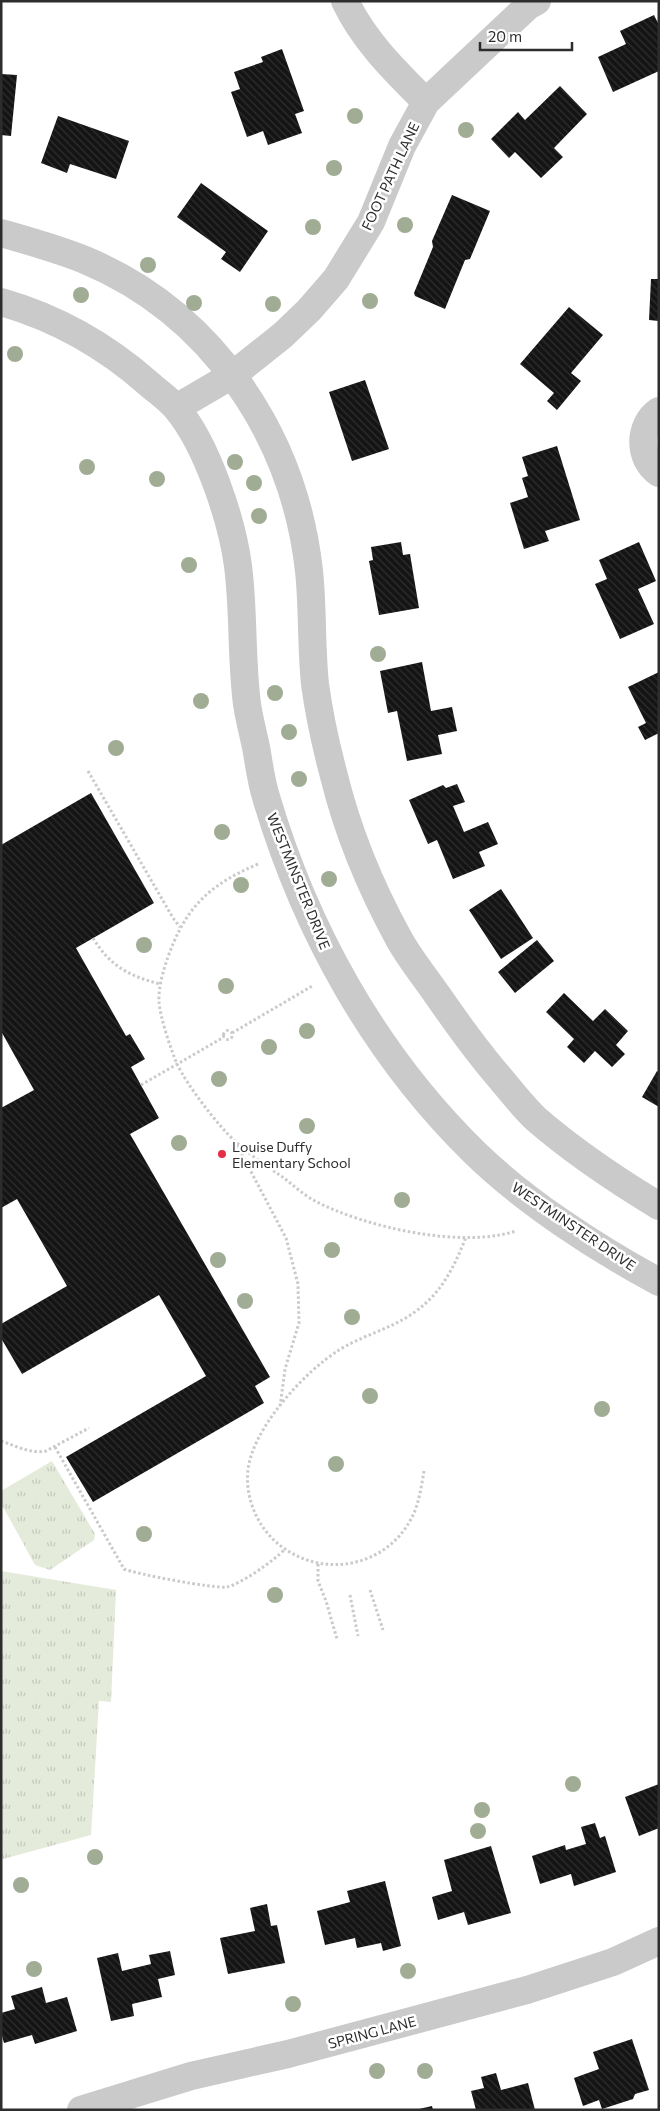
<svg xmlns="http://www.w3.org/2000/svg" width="660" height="2111" font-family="Commissioner,sans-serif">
	<defs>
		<pattern id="park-tufts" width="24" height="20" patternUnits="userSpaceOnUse" patternTransform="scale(1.25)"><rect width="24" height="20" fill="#e4ebdb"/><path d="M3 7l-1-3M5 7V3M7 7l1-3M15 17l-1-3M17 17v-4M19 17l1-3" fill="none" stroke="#c4cabc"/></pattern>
		<pattern id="building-back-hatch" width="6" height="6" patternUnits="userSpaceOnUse" patternTransform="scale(1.25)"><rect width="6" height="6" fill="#141414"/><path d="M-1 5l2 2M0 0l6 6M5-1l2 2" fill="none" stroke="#2e2e2e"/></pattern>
	</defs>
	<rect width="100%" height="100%" fill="#fff"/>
	<path fill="url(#park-tufts)" d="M52,1461L95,1534L94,1540L50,1570L35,1565L1,1503V1491Z
		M1,1571L116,1590L111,1702L99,1701L91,1835L3,1859L1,1855Z"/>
	<path fill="url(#building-back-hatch)" d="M654,15L659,25V71L613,92L598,57L626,44L620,31Z
		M282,49L304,111L295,114L302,133L268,145L263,131L247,137L231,92L240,89L234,72L263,62L261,57Z
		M1,74L17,75L11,136L1,135Z
		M560,86L587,114L554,148L563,157L541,178L515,152L509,158L491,139L518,112L525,120Z
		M58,116L129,141L116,179L70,164L67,173L41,163Z
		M201,183L268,231L240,272L221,259L226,252L177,217Z
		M452,195L490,211L470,259L465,260L445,309L415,296L414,293L433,247L432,241Z
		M651,279H659V321L649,320Z
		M569,307L603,335L571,373L581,381L557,410L547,401L554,393L520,364Z
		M365,380L389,449L352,461L329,392Z
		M557,446L580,520L545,531L549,541L524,549L510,503L528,497L522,478L528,476L522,457Z
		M401,542L403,555L410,554L419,608L379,615L369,561L373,560L371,547Z
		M639,542L656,581L638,589L654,624L620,639L595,584L607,579L599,560Z
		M422,662L431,711L452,707L457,731L438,735L442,754L407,761L397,711L388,713L380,671Z
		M659,672V733L645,740L638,727L646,723L628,687Z
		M457,784L465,802L453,806L464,832L488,822L498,844L479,852L485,866L453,879L437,840L428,844L409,800L443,785L446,788Z
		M91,793L154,903L76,948L126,1036L130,1034L145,1059L131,1067L159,1118L130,1134L270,1377L255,1386L264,1403L93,1502L66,1457L206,1376L159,1295L22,1374L1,1338V1324L67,1286L17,1199L1,1208V1108L34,1090L1,1031V845Z
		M501,889L533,938L501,959L469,910Z
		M537,940L554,961L515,993L498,972Z
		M564,993L593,1021L605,1009L628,1031L616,1045L625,1054L612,1067L595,1051L584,1063L567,1047L574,1039L546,1012Z
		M657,1071L659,1072V1107L642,1097Z
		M659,1784V1828L639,1836L625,1797Z
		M595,1823L600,1838L605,1836L616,1872L574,1886L571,1874L540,1884L532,1856L565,1845L566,1850L586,1844L581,1827Z
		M491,1846L511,1913L468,1925L464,1912L438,1920L432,1897L452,1891L444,1860Z
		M385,1881L401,1946L383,1951L381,1943L357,1948L355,1938L325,1945L317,1911L350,1902L347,1891Z
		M267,1904L271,1926L277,1925L285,1963L228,1974L220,1938L255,1931L250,1908Z
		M170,1951L175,1975L158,1979L162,1997L132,2004L134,2016L111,2021L97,1958L118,1953L122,1971L151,1964L149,1955Z
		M42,1987L46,2003L67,1997L77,2031L35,2044L32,2035L4,2043L1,2032V2013L15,2009L11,1996Z
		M632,2039L649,2090L635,2094L633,2099L602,2109L599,2100L583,2106L574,2078L599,2069L593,2052Z
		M496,2073L501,2090L528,2083L535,2110H476L471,2091L484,2088L481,2077Z
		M432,2106L433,2110H419V2109Z"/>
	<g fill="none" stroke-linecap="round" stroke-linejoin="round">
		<path stroke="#cacaca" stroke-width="3" stroke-dasharray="2.5 2.5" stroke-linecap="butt" d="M88,771L173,918L180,927
			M258,864C216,882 191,901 173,944C166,961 158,984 159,1002C160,1017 171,1050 177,1064C187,1085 218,1126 236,1142C250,1155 268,1167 284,1178C294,1186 304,1195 315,1201C365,1227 461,1249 516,1231
			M93,938C110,966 129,976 160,984
			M223.5 1035a4.5 4.5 0 1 1 9 0a4.5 4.5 0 1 1-9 0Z
			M232,1033L314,985
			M141,1085L224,1037
			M237,1145L286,1238L298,1284L299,1323L285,1369L280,1407
			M1,1441C16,1446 30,1454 46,1451L89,1428
			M55,1447L124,1569C136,1574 215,1589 227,1587C241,1584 275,1560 285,1549
			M424,1471C422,1483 420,1496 416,1508C396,1562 332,1581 285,1549C256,1530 240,1490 251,1456C263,1418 306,1371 339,1350C370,1331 400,1328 428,1301C446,1284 457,1260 466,1237
			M318,1564V1581L326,1601L337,1639
			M370,1590L383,1630
			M350,1595L358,1636"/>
		<path stroke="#cacaca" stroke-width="28" d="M345,1C364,41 395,71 426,102
			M1,233C29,241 58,249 85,260C212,313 294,435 309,571C313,608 311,646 315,684C319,714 326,746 334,776C348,833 371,888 399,939C410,959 425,977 438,996C456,1022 474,1047 494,1071C508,1087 521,1105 536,1119C574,1152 616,1180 659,1206
			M1,302C57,318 105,345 149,384C158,392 169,399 177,409C207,445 232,520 238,566C244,612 241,658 247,704C249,718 253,733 256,747C259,764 261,781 266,797C305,929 374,1054 474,1152C524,1201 596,1248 659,1282
			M176,408L234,374L283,335L309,310L336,279L371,222L402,146L426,102L528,6L537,1
			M659,411C638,425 638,459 659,473
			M81,2110L191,2076L288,2054L527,1990L613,1962L659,1941"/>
	</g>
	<g fill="#a0ac93">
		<circle cx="355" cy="116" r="8"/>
		<circle cx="466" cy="130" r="8"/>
		<circle cx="334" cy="168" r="8"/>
		<circle cx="405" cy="225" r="8"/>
		<circle cx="313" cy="227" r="8"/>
		<circle cx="148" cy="265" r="8"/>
		<circle cx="81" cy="295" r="8"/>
		<circle cx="370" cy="301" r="8"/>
		<circle cx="194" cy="303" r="8"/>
		<circle cx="273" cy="304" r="8"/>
		<circle cx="15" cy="354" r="8"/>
		<circle cx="235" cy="462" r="8"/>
		<circle cx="87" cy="467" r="8"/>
		<circle cx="157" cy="479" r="8"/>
		<circle cx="254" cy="483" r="8"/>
		<circle cx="259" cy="516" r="8"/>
		<circle cx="189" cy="565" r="8"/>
		<circle cx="378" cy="654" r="8"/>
		<circle cx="275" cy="693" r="8"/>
		<circle cx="201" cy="701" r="8"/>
		<circle cx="289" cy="732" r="8"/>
		<circle cx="116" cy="748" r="8"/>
		<circle cx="299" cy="779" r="8"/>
		<circle cx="222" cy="832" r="8"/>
		<circle cx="329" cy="879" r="8"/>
		<circle cx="241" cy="885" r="8"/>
		<circle cx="144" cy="945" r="8"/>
		<circle cx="226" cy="986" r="8"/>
		<circle cx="307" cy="1031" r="8"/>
		<circle cx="269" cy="1047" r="8"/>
		<circle cx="219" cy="1079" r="8"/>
		<circle cx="307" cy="1126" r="8"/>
		<circle cx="179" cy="1143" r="8"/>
		<circle cx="402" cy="1200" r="8"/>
		<circle cx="332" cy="1250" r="8"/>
		<circle cx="218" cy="1260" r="8"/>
		<circle cx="245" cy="1301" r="8"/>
		<circle cx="352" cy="1317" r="8"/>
		<circle cx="370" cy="1396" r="8"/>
		<circle cx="602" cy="1409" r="8"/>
		<circle cx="336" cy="1464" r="8"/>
		<circle cx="144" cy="1534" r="8"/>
		<circle cx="275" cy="1595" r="8"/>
		<circle cx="573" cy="1784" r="8"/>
		<circle cx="482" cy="1810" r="8"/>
		<circle cx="478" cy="1831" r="8"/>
		<circle cx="95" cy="1857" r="8"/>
		<circle cx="21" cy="1885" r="8"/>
		<circle cx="34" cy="1969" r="8"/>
		<circle cx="408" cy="1971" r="8"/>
		<circle cx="293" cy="2004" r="8"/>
		<circle cx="377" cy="2071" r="8"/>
		<circle cx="425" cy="2071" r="8"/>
	</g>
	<circle fill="#e72d45" stroke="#fff" stroke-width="2" cx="222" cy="1154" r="5"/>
	<g text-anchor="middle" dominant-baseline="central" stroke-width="5" stroke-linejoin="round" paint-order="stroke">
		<g font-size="14" fill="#2d2d2d" stroke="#fff">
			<text transform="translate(390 176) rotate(-65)">FOOT PATH LANE</text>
			<text transform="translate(299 881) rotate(68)">WESTMINSTER DRIVE</text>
			<text transform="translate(574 1226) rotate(34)">WESTMINSTER DRIVE</text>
			<text transform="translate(372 2032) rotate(-15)">SPRING LANE</text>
		</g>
		<g font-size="14" fill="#2d2d2d" stroke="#fff" text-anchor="start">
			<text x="232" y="1146">Louise Duffy<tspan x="232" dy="16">Elementary School</tspan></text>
		</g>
	</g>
	<rect width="660" height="2111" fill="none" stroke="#2d2d2d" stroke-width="5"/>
	<path d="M480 42v8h92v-8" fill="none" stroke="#2d2d2d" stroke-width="2.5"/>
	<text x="488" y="42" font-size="15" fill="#2d2d2d" stroke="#ffffff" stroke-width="4" paint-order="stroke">20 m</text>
</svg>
